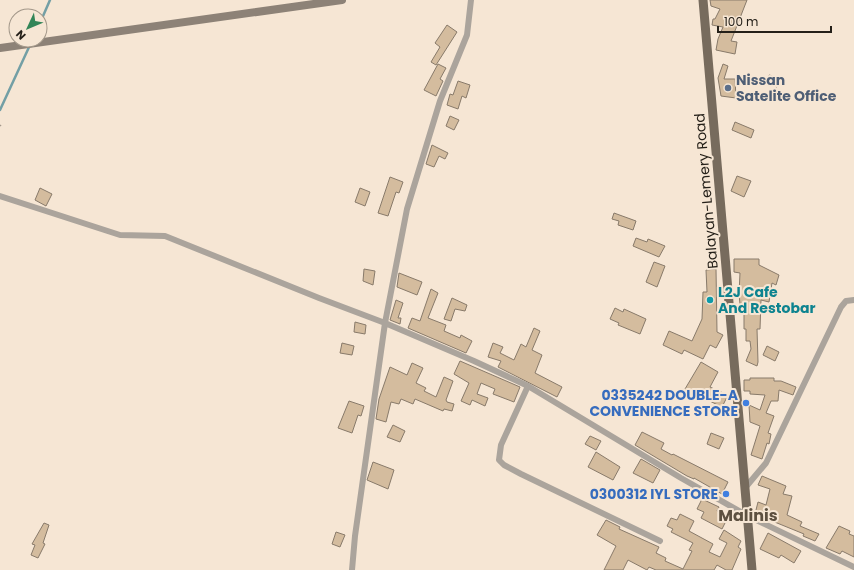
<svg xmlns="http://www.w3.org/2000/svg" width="854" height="570" font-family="Poppins,sans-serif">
	<rect width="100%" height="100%" fill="#f6e6d4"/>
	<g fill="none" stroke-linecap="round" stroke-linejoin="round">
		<path stroke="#739fa5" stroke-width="2.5" d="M40,23L50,0
			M0,110L30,45"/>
	</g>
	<path fill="#d4bc9e" stroke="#887a6a" d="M710,0H747L731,41L737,42L735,54L716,50L718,39L723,27L712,25L713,19H715L720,9L711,6Z
		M447,25L457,32L436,65L431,62L440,47L435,43Z
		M438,64L446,68L440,79L443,81L436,96L424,90Z
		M723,64L728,66L724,79H735L736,98L721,96L718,78Z
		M769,75L780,78L777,87L767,84Z
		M458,81L470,85L466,98L462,96L458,109L447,105L450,94L453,95Z
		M450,116L459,120L454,130L446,126Z
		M735,122L754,130L751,138L732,130Z
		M432,145L448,153L445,159L439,156L434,167L426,164Z
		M737,176L751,181L744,197L731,191Z
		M390,177L403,182L399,193L396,192L388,216L378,213Z
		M40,188L52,194L46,206L35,200Z
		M360,188L370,192L365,206L355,202Z
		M614,213L636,221L633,230L618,225L619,221L612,219Z
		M636,238L647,242L648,239L665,246L659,257L633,246Z
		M734,259H759V265L779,275L776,285L772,283L769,302L761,300L760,329H757L758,362L757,366L746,361L751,349L750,341H746V329H744V304H740L739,294L740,273L734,272Z
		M654,262L665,266L657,287L646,282Z
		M364,269L375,271L373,285L363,281Z
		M716,269L717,332L723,335L716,348L710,345L703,359L684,350L682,354L663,345L669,331L692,341L702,319L703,292H707L706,270Z
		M399,273L422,282L417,295L397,287Z
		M431,289L438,293L428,318L446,325L444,331L460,338L461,335L472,341L466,353L408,328L412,318L420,321Z
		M452,298L467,305L465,311L455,309L451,321L444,319Z
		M396,300L403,303L398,318H401L400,324L390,320Z
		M615,308L623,312L624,309L646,319L640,334L618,325L619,323L610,319Z
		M355,322L366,325L365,334L354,332Z
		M534,328L540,331L532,350L542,355L535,373L562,387L557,397L498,367L501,361L488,357L493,343L503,347L500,353L514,360L521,344L526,347Z
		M342,343L354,346L352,355L340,353Z
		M767,346L779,352L775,361L763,355Z
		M460,361L520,387L514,402L493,394L495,389L481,383L477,394L488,398L485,406L472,400L470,405L461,401L469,383L454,374Z
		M701,362L718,372L710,387L723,393H718L727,397L722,407L685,389Z
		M412,363L423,368L416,383L426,388L424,391L436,397L444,377L453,381L446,400L447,402L454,404L452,411L444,409L443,411L415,399L413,404L401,399L399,404L391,402L386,422L376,419L379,399L390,367L407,375Z
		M750,378H774V381H781L796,387L793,395L779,390L778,401H771L766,413L774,416L768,433L771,434L769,444L767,443L762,459L751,455L760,426L750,422L749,405L760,410L765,395L750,394V391H744V380H750Z
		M349,401L364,406L361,416L358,415L352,433L338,428Z
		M393,425L405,431L400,442L387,437Z
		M642,432L664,443L661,449L672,455L673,454L728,482L722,494L694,478V479L687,476L635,445Z
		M711,433L724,438L719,449L707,444Z
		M590,436L601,441L596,450L585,444Z
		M596,452L620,467L613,480L588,467Z
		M641,459L660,470L653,483L633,473Z
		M373,462L394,470L388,489L367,480Z
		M762,476L786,486L783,494L792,496L787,515L802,522L800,526L819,534L815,541L803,536L804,534L755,514L758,502L766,505L770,489L758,485Z
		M702,499L719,507L717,511L728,517L722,529L701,518L704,512L697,509Z
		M680,514L694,521L689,531L713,544L709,552L720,557L727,543L719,539L724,530L741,541L738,547L741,549L732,570H726L717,565L714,570H656L649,567L647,570L628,560L623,570H604L616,546L597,535L606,520L620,527L619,529L659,547L656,553L666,558L665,561L683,569L692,551L689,550L693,543L671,532L673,529L667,526L671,518L677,520Z
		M44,523L49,525L43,543L45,544L38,558L31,555L35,545L32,544Z
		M839,526L850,531L849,534L854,536V557L842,551L840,554L826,548Z
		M336,532L345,535L340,547L332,544Z
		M768,533L801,551L794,563L781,555L779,558L760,549Z"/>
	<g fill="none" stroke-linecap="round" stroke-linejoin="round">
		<path stroke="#a5998b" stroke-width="1.5" stroke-dasharray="2 3" stroke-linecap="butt" d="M0,126L1,125"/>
		<path stroke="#aba49c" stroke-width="6" d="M0,196L120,235L165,236L319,298L385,323L474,361L528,386L681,478L748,516L854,567
			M528,386L501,445L499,460L504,465L521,474L660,541
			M745,488L766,463L841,307L846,301L854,300
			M352,570L355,536L385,323L407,209L440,101L467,35L471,0"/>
		<path stroke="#8d8277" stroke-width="8" d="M0,48L342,0"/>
		<path stroke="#776b5d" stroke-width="9" d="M703,0L752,570"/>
	</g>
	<circle fill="#5c6f8a" stroke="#f6e6d4" stroke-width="1.5" cx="728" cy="88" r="4"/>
	<circle fill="#0f9aa8" stroke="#f6e6d4" stroke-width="1.5" cx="710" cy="300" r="4"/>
	<g fill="#3f7fe0" stroke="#f6e6d4" stroke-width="1.5">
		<circle cx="746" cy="403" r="4"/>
		<circle cx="726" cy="494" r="4"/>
	</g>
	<g text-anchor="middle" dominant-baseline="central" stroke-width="4" stroke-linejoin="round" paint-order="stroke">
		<g font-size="14" font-weight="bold" fill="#4e5e75" stroke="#f6e6d4" text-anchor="start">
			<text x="736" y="80">Nissan<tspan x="736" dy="16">Satelite Office</tspan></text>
		</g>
		<g font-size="14" fill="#252019" stroke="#f6e6d4">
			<text transform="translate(706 191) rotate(-95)">Balayan-Lemery Road</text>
		</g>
		<g font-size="14" font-weight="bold" fill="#0d838f" stroke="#f6e6d4" text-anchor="start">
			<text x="718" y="292">L2J Cafe<tspan x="718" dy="16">And Restobar</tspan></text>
		</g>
		<g font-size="14" font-weight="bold" fill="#366cbe" stroke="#f6e6d4" text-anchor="end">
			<text x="738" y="395">0335242 DOUBLE-A<tspan x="738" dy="16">CONVENIENCE STORE</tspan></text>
			<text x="718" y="494">0300312 IYL STORE</text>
		</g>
		<g font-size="16" font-weight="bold" fill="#5d5040" stroke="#f6e6d4">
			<text x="748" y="515">Malinis</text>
		</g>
	</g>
	<g transform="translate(28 28) rotate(226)"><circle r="19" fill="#f6e6d4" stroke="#a29789"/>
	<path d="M0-3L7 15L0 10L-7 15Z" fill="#328557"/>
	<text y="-6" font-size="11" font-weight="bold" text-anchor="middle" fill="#252019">N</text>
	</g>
	<path d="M718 26v6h113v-6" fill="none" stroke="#252019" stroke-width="2"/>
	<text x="724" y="26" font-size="12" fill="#252019" stroke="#f6e6d4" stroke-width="3" paint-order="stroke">100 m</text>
</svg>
